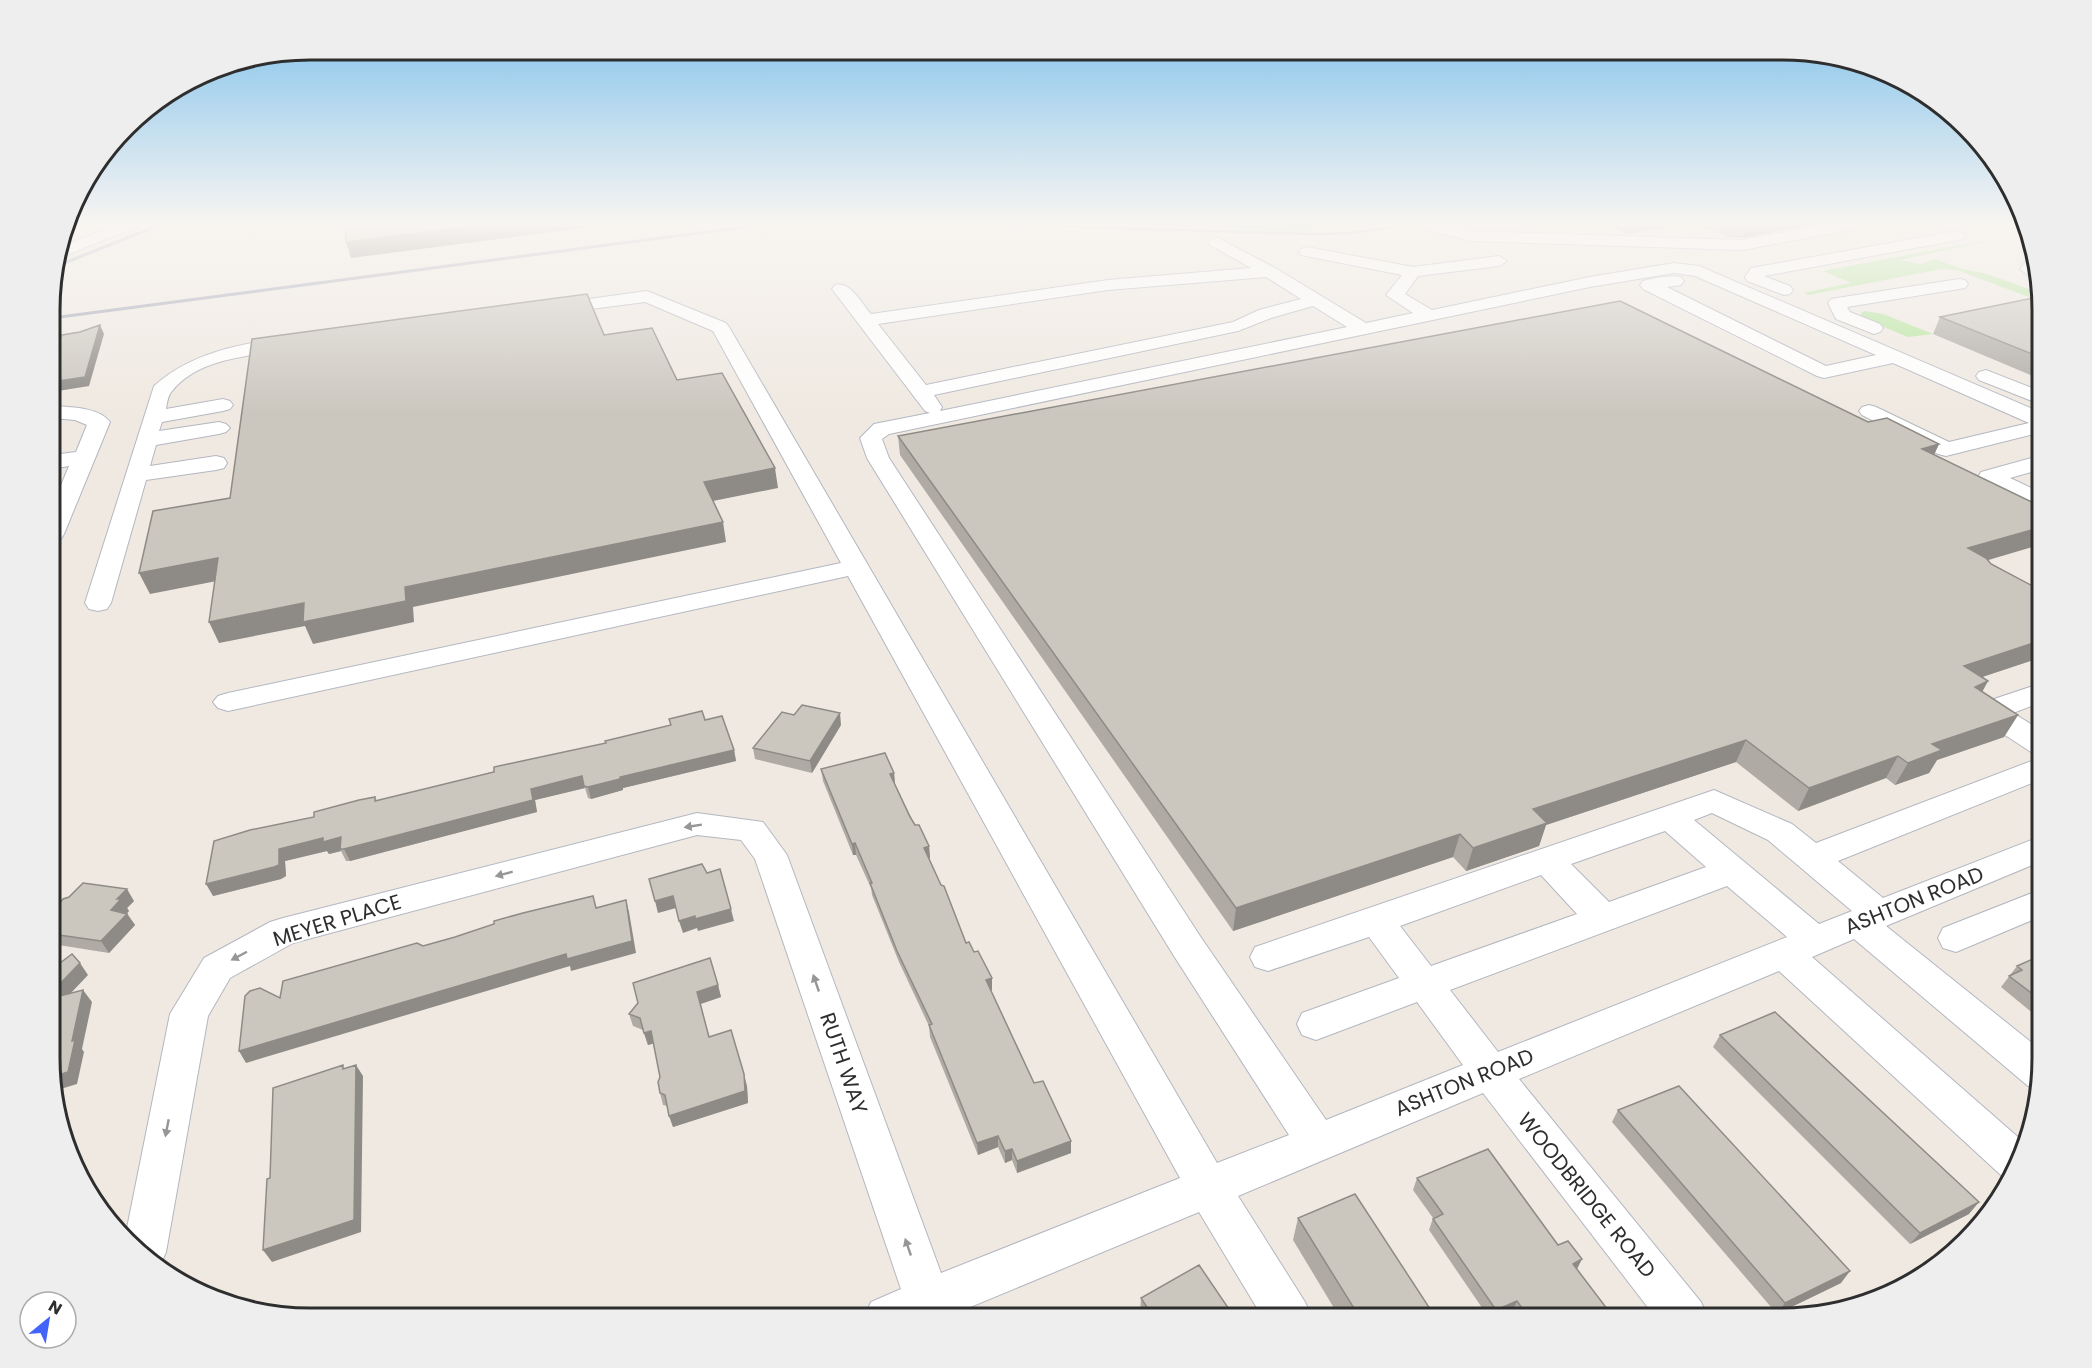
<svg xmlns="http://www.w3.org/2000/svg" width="2092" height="1368" font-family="Poppins,sans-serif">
	<rect width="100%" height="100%" fill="#efe9e1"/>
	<path fill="#b6e59e" d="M1069,222H1316L1323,226L1355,222H1408L1348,229L1288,231Z
		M1987,240L1989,241L1900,260L1920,264L1935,259L1958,268L1987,274L2042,294V302L1957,270L1941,269L1808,295L1804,293L1851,283L1823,271Z
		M1865,311L1883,314L1933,334L1908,337L1862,318L1861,313Z"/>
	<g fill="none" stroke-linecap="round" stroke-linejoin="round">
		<g stroke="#b4b7c1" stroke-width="2">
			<path id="minor" d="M124,222H144L141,225L57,259L60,247Z
				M1417,222H1436L1471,231L1742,240L1840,222H1862L1859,225L1839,232L1742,250L1471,241L1432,231Z
				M1957,231L1965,236L1963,239L1764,276L1790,286L1793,290L1790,294L1784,295L1747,281L1745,277L1751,268L1757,267Z
				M1216,237L1275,268L1366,323L1413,313L1386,295L1402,275L1301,255L1299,252L1301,249L1307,247L1413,267L1499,256L1507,261L1499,266L1418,276L1405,294L1432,310L1590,277L1674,263L1699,266L2042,413V432L1946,456L1938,454L1862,415L1859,411L1862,407L1869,405L1876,407L1949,442L2029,423L1893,363L1824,378L1817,376L1643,289L1640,285L1643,281C1655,278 1669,275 1681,277L1684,281L1681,285L1667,287L1826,366L1876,355L1695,276L1674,273L1590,287L889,434L882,439L889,458L1200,936L1326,1120L1463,1065L1417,1002L1316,1040L1302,1035L1297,1024L1302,1013L1399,978L1369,937L1268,971L1255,967L1250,957L1255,947L1714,790L1792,824L1816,843L2042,757V779L1838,861L1883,898L2042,836V861L1886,926L2042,1051V1075L2039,1090L2028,1086L1854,939L1812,957L2027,1145L2010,1179L2003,1177L1779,971L1519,1079L1701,1302L1708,1318H1656L1483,1093L1238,1196L1305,1302L1312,1318H1263L1199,1212L944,1318H864L871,1302L901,1289L755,859L741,840L697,835L293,943L230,978L208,1016L166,1252L159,1268L126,1233L170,1014L204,958L270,922L283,918L697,813L763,822L787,855L941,1273L1180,1178L848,576L228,711L218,708L213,702L218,696L228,693L841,563L713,331L645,302L552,314L546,313L543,309L546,305L552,304L647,291L726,323L729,327L1217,1163L1289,1135L1174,956L867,458L860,438L874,424L930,413L925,411L832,289L835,285C851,281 861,303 871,314L1108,280L1251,268L1210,245L1208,242ZM1266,277L1301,299L1259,310L1233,322L926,385L878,324L1108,290ZM1313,306L1347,327L940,411L942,407L934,395L1238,331L1271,318ZM1712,813L1768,840L1852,911L1819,924L1694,820ZM1665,831L1706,867L1609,902L1571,864ZM1541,875L1577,914L1431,966L1400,926ZM1727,886L1787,937L1498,1052L1450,990Z
				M2032,259L2037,278L2030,277L2020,269L2027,260Z
				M1959,279L1965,280L1968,284L1965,288L1847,307L1850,312L1880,324L1883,328L1880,332L1874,334L1836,319L1828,303L1831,299L1837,298Z
				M289,337L296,339L298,343L296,347C256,357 201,355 172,391C168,395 167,403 166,409L223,399L230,401L233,405L230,409L223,411L162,422L159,431L219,422L226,424L230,428L226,432L219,434L156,445L150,466L216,456L224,458L227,463L224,468L216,470L146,480L111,603L107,609L98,611L89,609L85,603L154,386C192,352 240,344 289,337Z
				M1986,370L2042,392V405L1979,380L1976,376L1979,372Z
				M52,406C69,407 99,407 110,422L64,534L61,539L52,541V507L69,466L52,469V455L76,452L87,425L75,420L52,418Z
				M2042,455V469L2010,478L2042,493V509L1981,482L1978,477L1981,472Z
				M2042,683V702L2013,713L2042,731V755L2031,752L1979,718L1974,711L1979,704Z
				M2042,889V916L1956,952L1943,948L1938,938L1943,928Z"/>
		</g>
		<use href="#minor" fill="#fff" fill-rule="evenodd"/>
		<path stroke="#a3a6b8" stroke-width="3" d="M988,224L1316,234L1349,233L1428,222
			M54,267L167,222
			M52,318L752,226L813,223L995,222"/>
	</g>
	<path fill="#afaba4" d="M1598,222H1823V223L1742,238L1728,237L1693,223L1627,234Z
		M2042,296V380L1933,334L1940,317Z
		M1868,422L1939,444L1934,455L1988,560L1991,564L2042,591V657L1982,677L1988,681L1982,692L2018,715L2004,737L1937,760L1929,773L1895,785L1886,778L1798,811L1736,762L1546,825L1539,846L1466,871L1453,857L1233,931L900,455L898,436Z
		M705,720L734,750L736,761L623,788V790L591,799L588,798L585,788L535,800L537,812L350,861H346L341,851L329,854L327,851L285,861L286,876L281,879L213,896L314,817L375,797L377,801L606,743Z
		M841,725L812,773L755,759L753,748Z
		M821,769L894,773L895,784L915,825L929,846L930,858H929L966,943L974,952L992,978V990L991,991L1034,1083L1071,1153L1017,1173L1012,1160L1005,1163L998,1147L978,1155L930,1037L929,1026L899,962L872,895L871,888L856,855H853L823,781Z
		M134,901L127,908L129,911L127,913L135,925L109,953L52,944V912Z
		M2042,955V1021L2001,987L2017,966Z
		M718,985L721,997L701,1004L709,1037L747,1086L748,1103L673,1127L667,1106L663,1105L660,1093V1077L654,1043L648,1045L643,1030L633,1026L629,1014Z
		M1720,1035L1969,1214L1910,1244L1713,1047Z
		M1618,1110L1841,1283L1777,1314L1612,1122Z
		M1417,1178L1558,1245L1614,1318H1516L1512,1312L1498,1318H1489L1429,1230L1433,1218L1413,1190Z
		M1298,1218L1436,1318H1340L1293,1240Z
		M1141,1298L1235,1318H1142L1140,1314Z"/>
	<path fill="#8e8b86" d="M68,222H84L64,236Z
		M508,222H629L351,258L346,242Z
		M1630,222H1694L1693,223L1627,234Z
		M1752,222H1823V223L1742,238L1747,223Z
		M100,325L104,334L89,386L52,392V382Z
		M1939,444L1930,463L1922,449Z
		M775,468L778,488L708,502L704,482Z
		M723,522L726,542L413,607L414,622L313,644L305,626L219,643L209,622L304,603L405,587Z
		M2042,527V544L1958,569L1968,548Z
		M218,558L227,579L150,594L139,573Z
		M2042,640V657L1952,687L1964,666Z
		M1988,681L1976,703L1975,687Z
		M840,713L841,725L812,773L810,761Z
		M2018,715L2004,737L1937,760L1929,773L1895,785L1908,763L1932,744Z
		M1746,740L1736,762L1546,825L1539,846L1466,871L1473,848L1533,809Z
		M734,750L736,761L623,788V790L591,799L588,787L620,777Z
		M1898,756L1886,778L1798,811L1809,788Z
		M894,773L895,784L890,774Z
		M582,776L585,788L535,800L537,812L350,861L344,849H340L341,851L329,854L327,851L285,861L286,876L281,879L213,896L206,884L279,849L323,838L341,837Z
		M1460,834L1453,857L1233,931L1236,908Z
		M855,843L856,855H853L852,844Z
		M929,846L930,858L925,860L924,848Z
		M127,889L134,901L127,908L129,911L118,922L111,910L117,899Z
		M673,896L676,908L658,913L655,901Z
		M626,900L629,912L636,953L571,971L570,966L246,1063L239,1051Z
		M731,909L734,921L698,931L697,928L683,933L679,921L695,916Z
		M127,914L135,925L109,953L101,941Z
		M80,963L88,975L53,1012L52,1010V992Z
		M992,978V990L986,992V980Z
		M718,985L721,997L700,1004L697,992Z
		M83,990L92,1002L82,1049L84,1052L77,1084L54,1091L53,1095L52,1092V1077L72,1041Z
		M651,1031L655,1043L648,1045L644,1033Z
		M356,1065L363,1076L361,1232L272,1262L263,1250Z
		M744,1074L747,1086L748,1103L673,1127L669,1116Z
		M998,1136V1147L978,1155L977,1143Z
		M1071,1141V1153L1017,1173V1161Z
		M1012,1149V1160L1005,1163V1151Z
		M1979,1202L1969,1214L1910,1244L1920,1233Z
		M1582,1259L1576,1271L1573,1264Z
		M1850,1271L1841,1283L1777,1314L1785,1303Z
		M1517,1301L1512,1312L1498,1318H1492L1496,1310Z"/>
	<path fill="#cbc7bf" stroke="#8e8b86" stroke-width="1.5" d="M345,222H508L346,242Z
		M1732,222H1752L1747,223Z
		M587,294L604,335L652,328L677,380L722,373L775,468L704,482L723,522L405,587L406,601L303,622L304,603L209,622L218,558L139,573L153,511L230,498L252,339Z
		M2042,296V358L1940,317Z
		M1620,301L1868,422L1887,418L1939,444L1922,449L2042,507V527L1968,548L1986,558L1991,564L2042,591V640L1964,666L1988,681L1975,687L2018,715L1932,744L1942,750L1908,763L1898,756L1809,788L1746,740L1533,809L1547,823L1473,848L1460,834L1236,908L898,436Z
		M100,325L85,377L52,382V354L62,335L80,332Z
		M802,705L840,713L810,761L753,748L782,712L794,715Z
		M702,711L705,720L722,716L734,750L620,777V779L588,787L584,786L582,776L531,789L533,800L344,849H340L341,837L323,842V838L279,849V865L274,867L206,884L214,841L250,830L314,817V812L359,800L375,797V801L494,772V767L606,743L605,741L671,725L669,719Z
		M885,753L894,773L890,774L910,817L915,825H919L929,846L924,848L941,885L944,886L966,943L969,942L974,952L978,951L992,978L986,980L1034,1083L1043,1081L1071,1141L1017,1161L1012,1149L1005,1151L998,1136L977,1143L929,1025L932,1024L897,951L870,883H872L855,843L852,844L821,769Z
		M702,864L707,873L720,869L731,909L695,919V916L679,921L673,896L655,901L649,879Z
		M83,883L127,889L117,899H121L111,910L127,914L101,941L52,934V912L63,899L69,897Z
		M593,896L596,908L626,900L632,941L567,959L566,954L239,1051L245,996L250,991L260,988L280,998L283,981L417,943L423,946L455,937L494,924V921L523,913Z
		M72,954L80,963L52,992V969Z
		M2042,955V1001L2009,976L2022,970L2017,966Z
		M710,958L718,985L697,992L709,1037L731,1030L744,1074L745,1091L669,1116L665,1095L660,1093L658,1082L660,1077L651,1031L644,1033L640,1018L629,1014L638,1003L633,983Z
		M83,990L72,1041L75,1040L68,1072L52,1077V998Z
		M1775,1012L1979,1202L1920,1233L1720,1035Z
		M343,1065V1069L356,1065L354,1220L263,1250L267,1179L270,1178L273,1088Z
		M1679,1086L1850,1271L1785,1303L1618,1110Z
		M1488,1149L1558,1245L1568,1241L1582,1259L1573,1264L1614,1318H1529L1517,1301L1496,1310L1433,1219L1443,1214L1417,1178Z
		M1355,1194L1436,1318H1360L1298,1218Z
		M1199,1265L1235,1318H1154L1141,1298Z"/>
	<defs><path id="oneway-solid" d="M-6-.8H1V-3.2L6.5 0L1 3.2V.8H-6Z" transform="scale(1.5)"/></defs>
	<g fill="#969696">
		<use href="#oneway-solid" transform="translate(693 826) rotate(171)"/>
		<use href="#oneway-solid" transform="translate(504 874) rotate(165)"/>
		<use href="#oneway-solid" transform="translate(239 956) rotate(152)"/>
		<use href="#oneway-solid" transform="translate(816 983) rotate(-109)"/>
		<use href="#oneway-solid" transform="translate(167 1128) rotate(101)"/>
		<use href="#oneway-solid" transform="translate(908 1247) rotate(-109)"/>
	</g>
	<linearGradient id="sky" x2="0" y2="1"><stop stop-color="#7abfeb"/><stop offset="0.54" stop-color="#f8f5f2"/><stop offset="1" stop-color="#f8f5f2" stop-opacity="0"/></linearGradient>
	<rect width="2092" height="413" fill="url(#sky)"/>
	<g text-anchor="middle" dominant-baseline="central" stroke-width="4.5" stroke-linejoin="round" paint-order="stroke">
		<g font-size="21" fill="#2e2e2e" stroke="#fff">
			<text transform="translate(1914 900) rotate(-22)">ASHTON ROAD</text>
			<text transform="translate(337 920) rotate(-17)">MEYER PLACE</text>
			<text transform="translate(844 1063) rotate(71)">RUTH WAY</text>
			<text transform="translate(1464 1082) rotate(-22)">ASHTON ROAD</text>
			<text transform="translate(1587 1195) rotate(51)">WOODBRIDGE ROAD</text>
		</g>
	</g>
	<path d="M0 0H2092V1368H0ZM310 60H1782A250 250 0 0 1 2032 310V1058A250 250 0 0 1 1782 1308H310A250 250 0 0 1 60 1058V310A250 250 0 0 1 310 60Z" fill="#eee" fill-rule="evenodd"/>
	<path fill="none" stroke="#2e2e2e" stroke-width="3" d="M310 60H1782A250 250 0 0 1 2032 310V1058A250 250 0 0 1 1782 1308H310A250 250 0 0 1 60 1058V310A250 250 0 0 1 310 60Z"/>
	<g transform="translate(48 1320) rotate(30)"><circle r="28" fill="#ffffff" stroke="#ababab" stroke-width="1.5"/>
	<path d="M0-4.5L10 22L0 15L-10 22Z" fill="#4264fb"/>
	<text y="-9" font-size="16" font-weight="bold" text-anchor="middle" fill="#2e2e2e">N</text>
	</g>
</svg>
